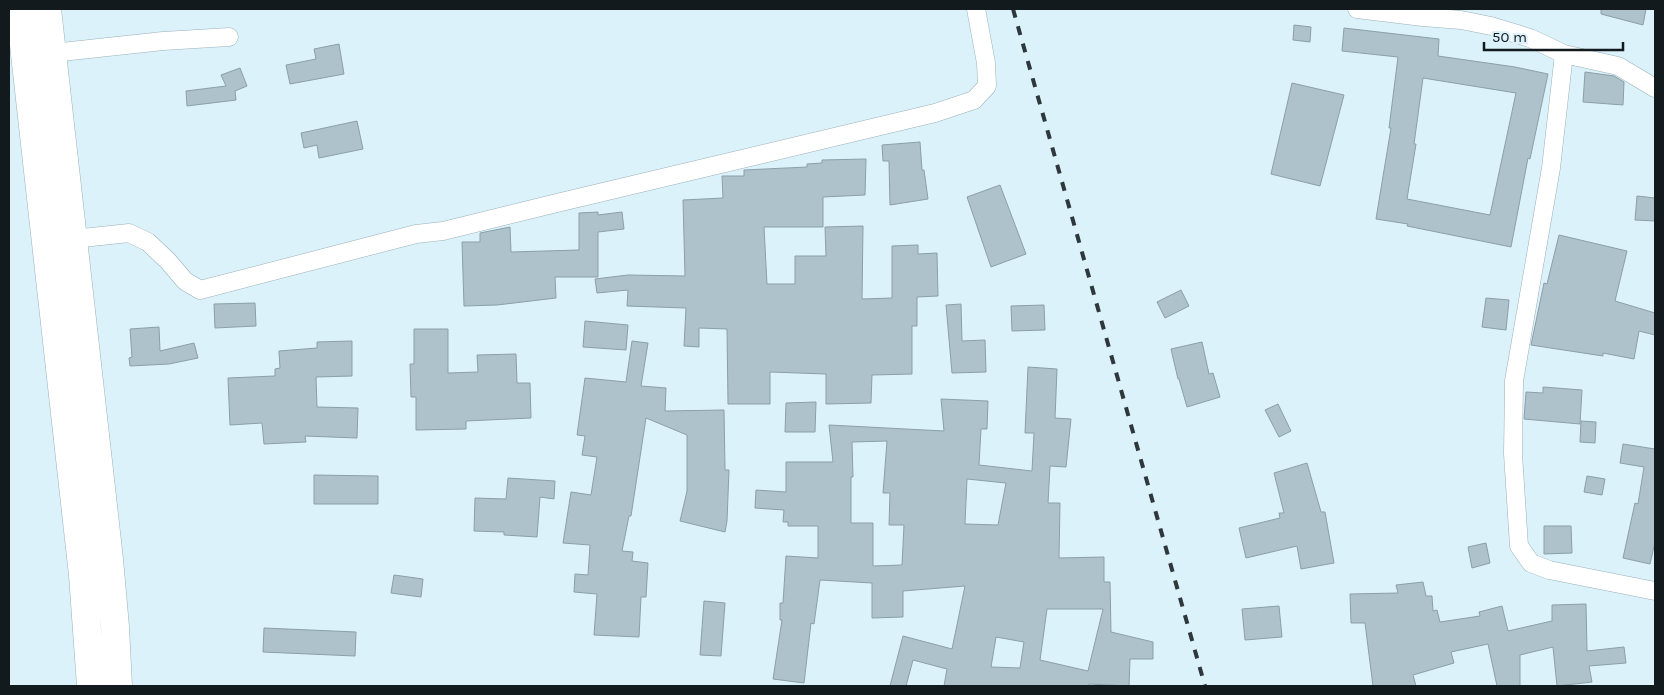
<svg xmlns="http://www.w3.org/2000/svg" width="1664" height="695" font-family="Karla,sans-serif">
	<rect width="100%" height="100%" fill="#dbf2fb"/>
	<path fill="#adc2cb" stroke="#8b9fa8" fill-rule="evenodd" d="M1601,9H1646L1643,25L1601,14Z
		M1294,25L1311,27L1310,42L1293,40Z
		M1344,28L1439,39L1438,56L1515,67L1548,74L1530,159L1528,158L1511,247L1407,226L1408,224L1376,219L1391,128H1389L1398,57L1342,51ZM1423,78L1516,93L1490,215L1407,199L1416,144H1414Z
		M339,44L344,74L290,84L286,65L316,59L314,49Z
		M240,68L247,86L235,91L236,100L187,106L186,91L226,86L221,75Z
		M1585,72L1614,76L1624,82L1623,105L1583,102Z
		M1292,83L1344,95L1320,186L1271,174Z
		M357,121L363,149L319,158L317,145L304,148L301,133Z
		M920,142L922,170H924L928,199L890,205L889,161H883L882,145Z
		M866,159L865,195L823,197V227H764L767,284H795V256H826L825,227L863,226L862,299L892,298V246L918,245V254L937,253L938,296L917,297V326H912V374L872,375L871,403L826,404V374L770,372V404H728L727,329L699,328V347L684,346L686,308L627,306L628,290L597,293L595,279L628,275L685,276L683,200L723,198L722,176H744V170L807,167V164L822,163V160Z
		M1000,185L1026,254L991,267L967,197Z
		M1637,196L1655,198V221L1635,220Z
		M598,212V215L622,212L624,229L598,232V277H555L556,298L497,305L464,306L462,242H480V233L510,227L511,252L579,250V213Z
		M1559,235L1627,251L1615,301L1655,313V335L1639,331L1634,359L1603,353V356L1531,345L1544,283L1547,284Z
		M1181,290L1189,306L1165,318L1157,302Z
		M1486,298L1509,300L1506,330L1482,327Z
		M255,303L256,326L215,328L214,304Z
		M961,304L962,341L985,340L986,372L952,373L946,305Z
		M1044,305L1045,330L1012,331L1011,306Z
		M585,321L628,325L626,350L583,347Z
		M159,327L160,351L194,343L198,358L169,364L130,366L129,358L132,357L130,329Z
		M414,329H448V373L478,372L477,355L516,354L517,383H530L531,418L466,421V429L416,430V397H411L410,364H414Z
		M352,341V376L316,377L317,407L358,408L357,438L305,436L306,442L264,444L262,423L230,425L228,378L275,376V369L280,368L279,351L317,348V342Z
		M632,341L648,343L641,386L666,388L665,411L724,410L725,470H729L727,521L725,532L680,521L687,491V435L646,418L631,516H629L622,551L633,552L632,561L648,563L646,597H641L639,637L594,635L597,594L574,592L575,574L588,575L590,545L563,543L571,492L591,495L597,457L582,455L585,436L577,435L585,378L626,382Z
		M1202,342L1209,374L1213,373L1220,397L1187,407L1179,379H1178L1171,349Z
		M1028,367L1057,369L1055,418L1071,419L1066,467L1050,466L1048,503H1060L1059,558L1104,557V582H1110L1111,632L1153,642V659H1130L1129,686L1089,684V686H944L947,669L913,660L906,686H890L903,636L952,649L965,586L903,591V617L872,618V583L820,580L814,624L811,623L804,683L773,679L782,620H780V603H783L786,556L818,558V526H788V522H783L784,510L755,508L756,490L786,492V462H833L829,425L944,431L941,399L988,401L987,429H981L979,465L1032,471L1034,433H1025ZM887,441L883,493H890L889,525H904L902,565L873,566V523H851V477H853L852,442ZM967,479L1006,483L998,525L965,524ZM1047,609H1103L1088,671L1040,660ZM996,637L1024,642L1020,668L991,667Z
		M1543,387L1582,390L1580,424L1524,419L1526,392L1543,393Z
		M816,402L815,432H785L786,403Z
		M1278,404L1291,431L1279,437L1265,410Z
		M1581,421L1596,422L1595,443L1580,442Z
		M1623,444L1655,449V542L1650,564L1623,558L1635,503L1638,504L1644,467L1620,463Z
		M1307,463L1321,512H1325L1334,563L1301,569L1297,546L1246,558L1239,528L1280,518L1279,513H1284L1274,473Z
		M314,475L378,476V504H314Z
		M1587,476L1605,479L1602,495L1584,492Z
		M508,478L555,481L554,499L540,497L537,537L504,535V532L474,531L475,498L506,499Z
		M1544,526H1571L1572,553L1544,554Z
		M1486,543L1490,563L1472,568L1468,547Z
		M394,575L423,579L421,597L391,593Z
		M1423,582L1426,596H1432L1433,611L1437,610L1440,622L1480,616L1479,612L1502,606L1508,631L1552,621V605L1586,604L1587,651L1624,647L1626,663L1589,666L1592,682L1557,686L1553,647L1520,655V686H1497L1488,644L1451,652L1454,663L1413,675L1416,686H1373L1365,623H1351L1350,594L1398,593L1396,585Z
		M704,601L725,603L721,656L700,655Z
		M1279,606L1282,637L1245,640L1242,609Z
		M264,628L356,632L355,656L263,652Z"/>
	<g fill="none" stroke-linecap="round" stroke-linejoin="round">
		<g stroke="#9bb0b9" stroke-width="19">
			<path id="minor" d="M1357,9L1423,17L1461,20L1491,26L1530,38L1564,54L1618,66L1655,88
				M43,54L163,41L229,37
				M1564,54L1551,168L1514,381L1513,454L1519,546L1531,563L1549,570L1655,591
				M73,239L129,233L148,242L168,261L185,281L200,290L416,234L443,231L561,202L935,113L974,100L987,86L986,63L976,9"/>
		</g>
		<g stroke="#9bb0b9" stroke-width="29">
			<path id="trunk" d="M20,9L83,575L91,686
				M47,9L109,559L115,627L118,686"/>
		</g>
		<use href="#minor" stroke="#fff" stroke-width="18"/>
		<use href="#trunk" stroke="#fff" stroke-width="28"/>
		<path stroke="#2e383c" stroke-width="4" stroke-dasharray="9 9" stroke-linecap="butt" d="M1013,9L1205,686"/>
	</g>
	<rect width="1664" height="695" fill="none" stroke="#121a1d" stroke-width="20"/>
	<path d="M1484 42v8h139v-8" fill="none" stroke="#121a1d" stroke-width="2.5"/>
	<text x="1492" y="42" font-size="15" fill="#121a1d" stroke="#dbf2fb" stroke-width="4" paint-order="stroke">50 m</text>
</svg>
